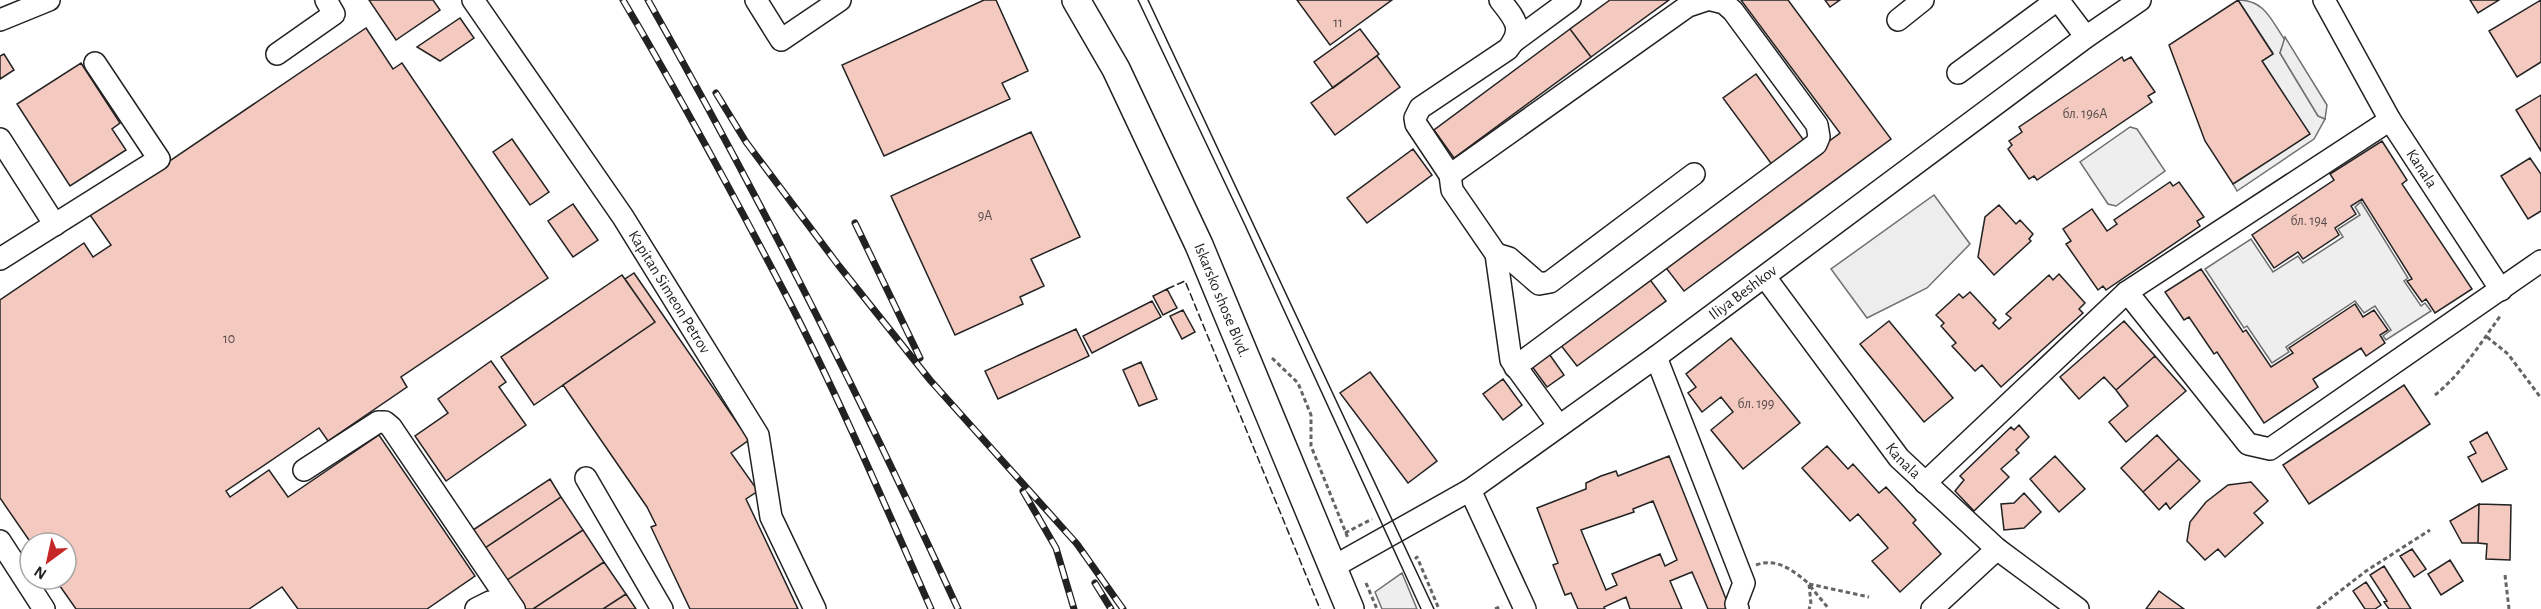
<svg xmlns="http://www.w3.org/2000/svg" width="2541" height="609" font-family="'Alegreya Sans',sans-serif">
	<rect width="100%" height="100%" fill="#fff"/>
	<path fill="#eee" stroke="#6f6f6f" stroke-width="1.5" d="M2238,0C2265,0 2271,20 2285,40L2280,53L2318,116L2325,119L2314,139L2237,191L2233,184L2309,134L2262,61L2273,53Z
		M2130,127L2137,129L2165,171L2116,206L2108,204L2080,162Z
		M2361,202L2408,278L2404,281L2421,306L2425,303L2431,311L2386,340L2383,336L2391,330L2375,306L2364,313L2355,301L2286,347L2289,352L2272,363L2247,326L2244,328L2205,269L2251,239L2273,272L2298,256L2303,263L2343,237L2338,229L2360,215L2355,207Z
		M1402,573L1417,609H1382L1375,592Z"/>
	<path fill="#ededed" stroke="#6f6f6f" stroke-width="1.5" d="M2285,37L2327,105L2325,119L2318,116L2280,53Z
		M1934,195L1970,244L1927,288L1867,318L1831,269Z"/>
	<path fill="#f3c9c0" stroke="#222" stroke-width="1.5" fill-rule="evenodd" d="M369,0H433L440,10L396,40Z
		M984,0H996L1028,71L1002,83L1010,99L884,156L842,65Z
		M1297,0H1392L1330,45Z
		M1610,0H1669L1591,57L1570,29Z
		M1741,0H1788L1891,139L1684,291L1663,264L1840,133Z
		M1825,0H1840L1830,7Z
		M2238,0L2273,54L2262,61L2310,134L2233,184L2205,141L2169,45Z
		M2470,0H2499L2478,13Z
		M2541,0V62L2517,77L2489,31Z
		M460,18L474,38L440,61L417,47Z
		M366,28L393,69L402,63L548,278L401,377L407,387L328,441L319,428L226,491L230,497L269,470L288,497L379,435L475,576L427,609H298L282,587L249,609H76L55,579H66V543H31L0,498V300L84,243L93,257L111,245L90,215Z
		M1360,29L1379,54L1333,88L1314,62Z
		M1570,29L1591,57L1454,158L1434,130Z
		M4,54L14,70L0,79V56Z
		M1377,56L1400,87L1335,135L1311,103Z
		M2122,57L2124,61L2131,57L2155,92L2148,96L2152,102L2037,180L2034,176L2029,179L2008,149L2012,145L2009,141L2022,132L2019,127Z
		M81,63L120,123L112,129L126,150L70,186L17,104Z
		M1756,74L1805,142L1773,166L1723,98Z
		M2541,95V151L2516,110Z
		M1031,132L1080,237L1031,259L1044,286L1020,297L1023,304L955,335L891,196Z
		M512,139L549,192L530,205L493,152Z
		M2382,141L2407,180L2402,184L2472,289L2435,313L2426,299L2422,302L2407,281L2412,279L2362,199L2351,206L2356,214L2335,228L2339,235L2303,259L2298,252L2274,268L2252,235L2334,180L2330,174Z
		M1413,149L1432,175L1367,223L1347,198Z
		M2530,158L2541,174V211L2528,219L2501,176Z
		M2170,182L2173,186L2179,182L2204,217L2197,221L2200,226L2106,290L2103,286L2098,290L2066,244L2071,241L2063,229L2092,209L2107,231L2117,224L2114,220Z
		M573,204L598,240L573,257L548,221Z
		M1999,205L2016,224L2020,220L2033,234L2029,239L2031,241L1994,275L1978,257L1985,217Z
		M2201,269L2243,332L2246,330L2271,367L2293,353L2289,348L2355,304L2363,317L2374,310L2388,330L2380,335L2385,343L2366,356L2361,348L2313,379L2318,387L2264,423L2217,352L2214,354L2189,317L2184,320L2165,292Z
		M634,273L749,440L731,453L758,491L746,499L798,609H690L651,527L656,525L647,507L563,385L655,322L625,279Z
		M1645,273L1666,301L1577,366L1556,339Z
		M2059,274L2085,303L2079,309L2083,313L2001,387L1982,365L1975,371L1952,346L1956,343L1941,326L1944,323L1936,315L1959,294L1963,298L1970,292L1996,320L1993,323L1999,329L2011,318L2006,314L2049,275L2053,280Z
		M622,275L655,322L534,405L501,357Z
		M1167,289L1177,308L1163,315L1153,296Z
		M1152,301L1161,317L1092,353L1083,336Z
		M1183,310L1195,332L1182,339L1170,316Z
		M1889,321L1953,398L1924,422L1860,344Z
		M2124,321L2155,356L2116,390L2104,377L2079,399L2060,377Z
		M1076,329L1089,356L998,399L985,371Z
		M1731,338L1800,423L1743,469L1711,430L1733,412L1721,397L1702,412L1688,393L1696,387L1686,374Z
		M1545,348L1564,375L1547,387L1528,361Z
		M2155,356L2186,391L2126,442L2109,422L2128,406L2116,390Z
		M491,361L506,382L499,387L526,425L446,481L415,436L448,413L438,399Z
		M1141,362L1157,399L1139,406L1123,370Z
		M1370,372L1437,461L1408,483L1340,393Z
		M1503,379L1522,405L1503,420L1483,394Z
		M2404,385L2430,424L2309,504L2283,465Z
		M2019,425L2029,437L2016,450L2019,453L2001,469L2009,477L1974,511L1955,491L1964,480L1960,476L2011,427L2014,430Z
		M2487,432L2507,469L2482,482L2468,457L2476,453L2470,442Z
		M2157,435L2179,459L2143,492L2121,468Z
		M1827,446L1848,469L1853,464L1879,493L1886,487L1916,520L1913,523L1941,554L1900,592L1872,561L1888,548L1858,514L1850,521L1802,468Z
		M1669,456L1730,609H1708L1692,572L1670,581L1682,609H1630L1626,597L1604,607L1605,609H1578L1571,593L1565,595L1553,565L1558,563L1537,508L1586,489V483L1601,476L1616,471L1618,476ZM1653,501L1677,560L1665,566L1660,554L1612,574L1617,585L1606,590L1581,530L1634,512L1633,509Z
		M2055,456L2085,489L2059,512L2030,479Z
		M2179,459L2200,481L2170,509L2166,503L2159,510L2143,492Z
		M550,479L561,497L485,548L473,530Z
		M2251,482L2268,501L2254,513L2263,523L2225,557L2218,549L2205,560L2187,541L2190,522L2206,502L2228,485Z
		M2024,493L2041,512L2024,528L2004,530L2001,504L2014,503Z
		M561,497L583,530L507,580L485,548Z
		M2479,504L2478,543H2462L2450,521Z
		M2479,504L2511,505L2510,560L2486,559L2487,544L2478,543Z
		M583,530L604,562L533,609H526L507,580Z
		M2412,549L2426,569L2414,577L2400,556Z
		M2450,560L2463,581L2441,595L2428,574Z
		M604,562L626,594L603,609H533Z
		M2384,566L2411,609H2389L2384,602L2387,601L2370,575Z
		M2366,582L2381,605L2375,609H2365L2353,591Z
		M2159,591L2184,609H2146Z
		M626,594L636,609H603Z"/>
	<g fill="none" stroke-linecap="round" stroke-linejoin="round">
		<g stroke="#222" stroke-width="24">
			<g id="minor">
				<path id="s1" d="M473,0L623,217L758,435L771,517L815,609"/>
				<path d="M756,0L781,40L840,0"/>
				<path d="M1500,0C1514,18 1525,28 1508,49L1420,108L1415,118L1416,124L1450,175L1452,190L1496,254L1511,360L1559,426"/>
				<path d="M2058,0L2086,37"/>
				<path id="s2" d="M2324,0L2390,120L2501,290"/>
				<path d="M0,20L49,0"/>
				<path d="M1898,20L1923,0"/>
				<path d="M1513,42L1570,0"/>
				<path d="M277,54L334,14L326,0"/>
				<path d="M1958,73L2057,0"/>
				<path d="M0,139L55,225"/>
				<path d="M1450,175L1688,6L1706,0"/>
				<path d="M1496,254L1509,258L1539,284L1550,282L1694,174"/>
				<path d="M0,259L159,159L95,63"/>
				<path id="s3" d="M1765,277L1899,458L1997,549L2078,609"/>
				<path d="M2127,292L2248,444L2270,449L2541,261"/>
				<path d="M1656,357L1744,583L1736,604L1738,609"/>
				<path d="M1515,367L1816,144L1819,137L1817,125L1733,11L1724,3L1712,0"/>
				<path d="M304,470L378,422H385L391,427L514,609"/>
				<path d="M586,478L662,609"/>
				<path d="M1925,483L2127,292L2390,120"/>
				<path d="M1470,490L1525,609"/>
				<path d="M0,541L44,609"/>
				<path id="s4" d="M1333,567L1470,490L1656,357L2086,37L2140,0"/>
				<path d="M476,609L490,602L514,609"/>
				<path d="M1932,609L1997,549"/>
			</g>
		</g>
		<g stroke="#222" stroke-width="30">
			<g id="major">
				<path id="s5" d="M1076,0L1116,69L1199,245L1350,609"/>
			</g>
		</g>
		<path stroke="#646464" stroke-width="3" stroke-dasharray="4.5 3" stroke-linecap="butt" d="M2487,337L2508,354L2541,398
			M1272,358L1298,383L1311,415V446L1348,538
			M2435,395C2463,372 2480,344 2501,315
			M1345,533L1372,519
			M1415,559L1417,557L1439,609
			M1756,565C1777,557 1794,571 1809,584L1811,604L1809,609
			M2505,575L2509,609
			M1366,583L1377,609
			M1809,584L1869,597
			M1810,586L1829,609
			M1495,609L1502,606
			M2317,609L2366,571L2430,530"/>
		<use href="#minor" stroke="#fff" stroke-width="21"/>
		<use href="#major" stroke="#fff" stroke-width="27"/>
		<path stroke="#222" stroke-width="1.5" d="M1138,0L1244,223L1421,609
			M1148,0L1434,609"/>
		<g stroke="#222" stroke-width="7">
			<path id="rail" d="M623,0C681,98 735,198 788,299C840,400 885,505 931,609
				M648,0C760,198 863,402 958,609
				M716,93L746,142L839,266L930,380L1077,544L1123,609
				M855,223L920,358
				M1023,491L1056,548L1074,609
				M1095,583L1111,609"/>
		</g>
		<use href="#rail" stroke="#fff" stroke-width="4.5" stroke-dasharray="14" stroke-linecap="butt"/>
		<path stroke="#222" stroke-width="1.5" stroke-dasharray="8 3" stroke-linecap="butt" d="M1167,289L1185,281L1320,609"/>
	</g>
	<g text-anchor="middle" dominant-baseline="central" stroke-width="4.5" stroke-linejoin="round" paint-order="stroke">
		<g font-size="14" fill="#564c4a">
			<text x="1338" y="23">11</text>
			<text x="2085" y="114">бл. 196А</text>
			<text x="985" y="216">9A</text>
			<text x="2309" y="221">бл. 194</text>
			<text x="229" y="339">10</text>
			<text x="1756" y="404">бл. 199</text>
		</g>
		<g font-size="16" fill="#222" stroke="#fff">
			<text stroke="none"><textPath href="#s2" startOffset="195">Kanala</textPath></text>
			<text stroke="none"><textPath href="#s1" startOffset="352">Kapitan Simeon Petrov</textPath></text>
			<text stroke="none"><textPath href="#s4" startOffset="494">Iliya Beshkov</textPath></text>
			<text stroke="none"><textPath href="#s5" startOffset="334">Iskarsko shose Blvd.</textPath></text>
			<text stroke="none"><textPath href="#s3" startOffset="230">Kanala</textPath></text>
		</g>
	</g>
	<g transform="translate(48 561) rotate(213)"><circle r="28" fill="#ffffff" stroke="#a7a7a7" stroke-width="1.5"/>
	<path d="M0-4.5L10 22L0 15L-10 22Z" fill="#c62828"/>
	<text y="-9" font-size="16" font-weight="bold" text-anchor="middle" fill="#222222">N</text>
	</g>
</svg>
